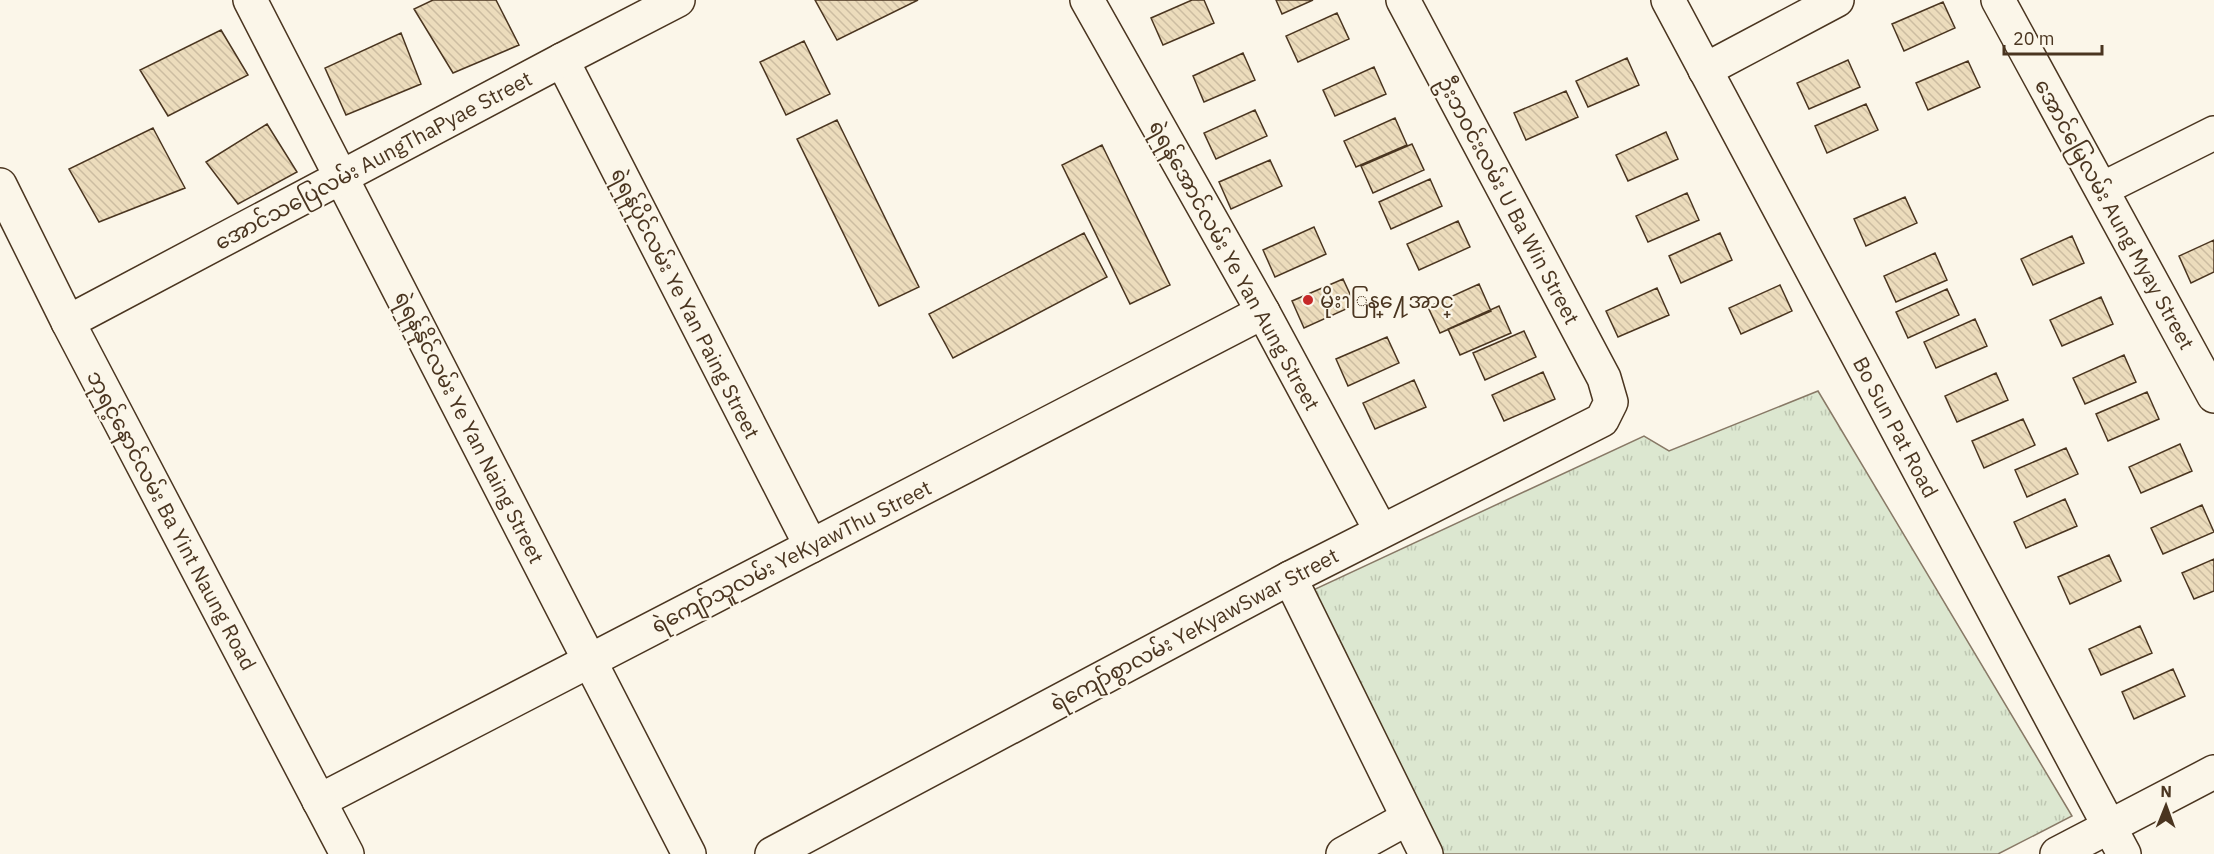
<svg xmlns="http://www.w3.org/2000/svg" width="2214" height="854" font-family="'IBM Plex Sans','Noto Sans Myanmar',sans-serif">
	<defs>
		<pattern id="grass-tufts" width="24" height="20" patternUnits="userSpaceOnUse" patternTransform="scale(1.5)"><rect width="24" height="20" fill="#dce7d0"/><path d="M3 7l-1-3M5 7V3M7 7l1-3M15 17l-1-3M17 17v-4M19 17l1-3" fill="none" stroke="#bec7b2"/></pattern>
		<pattern id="building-back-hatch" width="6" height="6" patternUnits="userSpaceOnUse" patternTransform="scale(1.5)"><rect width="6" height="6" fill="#ecdcbc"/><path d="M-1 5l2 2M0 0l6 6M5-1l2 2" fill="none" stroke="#ccbda1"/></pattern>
	</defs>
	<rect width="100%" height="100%" fill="#fbf6e9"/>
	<path fill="url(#grass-tufts)" stroke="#887966" stroke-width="1.5" d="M1818,391L2072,816L1998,854H1443L1311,591L1644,436L1669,451Z"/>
	<path fill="url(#building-back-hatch)" stroke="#4a3520" stroke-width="1.5" d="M433,0H496L519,45L453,73L414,9Z
		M815,0H918L837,40Z
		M1192,0H1204L1214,23L1163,45L1151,18Z
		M1276,0H1313L1282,14Z
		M1943,2L1955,28L1904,51L1892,24Z
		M1337,13L1349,39L1298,62L1286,36Z
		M221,30L248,75L168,116L140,70Z
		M401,33L421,84L346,115L325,68Z
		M804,41L830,94L786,115L760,62Z
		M1243,53L1255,80L1204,102L1193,76Z
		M1627,58L1639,85L1588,107L1576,81Z
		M1848,60L1860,87L1809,109L1797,83Z
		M1968,61L1980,87L1928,110L1916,83Z
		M1374,67L1386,94L1335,116L1323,90Z
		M1566,91L1578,117L1526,140L1514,113Z
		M1866,104L1878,130L1827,153L1815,126Z
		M1255,110L1267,136L1216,159L1204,133Z
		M1395,118L1407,145L1356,167L1344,141Z
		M837,120L919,287L879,306L797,139Z
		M267,124L297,172L238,204L206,162Z
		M153,128L185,188L99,222L69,169Z
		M1666,132L1678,159L1628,181L1616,155Z
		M1412,144L1424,170L1373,193L1361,166Z
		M1102,145L1170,285L1130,304L1062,165Z
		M1270,160L1282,186L1231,209L1219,182Z
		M1430,179L1442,206L1391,229L1379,202Z
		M1687,193L1699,220L1648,242L1636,216Z
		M1905,197L1917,223L1866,246L1854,219Z
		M1458,221L1470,247L1419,270L1407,244Z
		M1314,227L1326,254L1275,277L1263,250Z
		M1084,233L1107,277L953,358L929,314Z
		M1720,233L1732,260L1681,283L1669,256Z
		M2072,236L2084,263L2033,285L2021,259Z
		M2214,240V272L2191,283L2179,256Z
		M1935,253L1947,280L1896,302L1884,276Z
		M1343,279L1355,305L1304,328L1292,301Z
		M1479,284L1491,311L1440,333L1428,307Z
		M1780,285L1792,311L1741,334L1729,308Z
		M1657,288L1669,315L1618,337L1606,311Z
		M1947,289L1959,315L1908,338L1896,312Z
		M2101,297L2113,324L2062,346L2050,320Z
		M1499,306L1511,333L1460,355L1448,329Z
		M1975,319L1987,346L1936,368L1924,342Z
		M1524,331L1536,357L1485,380L1473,353Z
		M1387,337L1399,363L1348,386L1336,359Z
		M2124,355L2136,382L2085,404L2073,378Z
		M1543,372L1555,399L1504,421L1492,395Z
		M1996,373L2008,400L1957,422L1945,396Z
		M1414,380L1426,407L1375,429L1363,403Z
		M2147,392L2159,419L2108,441L2096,414Z
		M2023,419L2035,445L1984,468L1972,441Z
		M2180,444L2192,471L2141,493L2129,467Z
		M2066,448L2078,474L2027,497L2015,470Z
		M2065,499L2077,526L2026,548L2014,522Z
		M2202,505L2214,532L2163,554L2151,528Z
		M2109,555L2121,581L2070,604L2058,577Z
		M2214,559V591L2194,599L2182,573Z
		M2140,626L2152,653L2101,675L2089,649Z
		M2173,669L2185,696L2134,719L2122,692Z"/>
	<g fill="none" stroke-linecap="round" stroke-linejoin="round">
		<g stroke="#4a3520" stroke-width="36">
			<g id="minor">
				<path d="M250,0L689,854"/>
				<path d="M1087,0L1263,312L1381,531"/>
				<path id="s1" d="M1668,0L2124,854"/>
				<path d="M1998,0L2214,396"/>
				<path d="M562,60L811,546"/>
				<path d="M1705,70L1837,0"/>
				<path d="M2102,189L2214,133"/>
				<path d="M68,322L562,60L678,0"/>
				<path d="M1290,578L1426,854"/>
				<path d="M319,801L1263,312"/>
				<path d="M772,854L1290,578L1602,420L1611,402L1604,378L1403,0"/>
				<path d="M1343,854L1408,818"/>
				<path d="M2057,854L2214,772"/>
			</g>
		</g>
		<g stroke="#4a3520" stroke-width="36">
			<path id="major" d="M0,185L68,322L347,854"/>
		</g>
		<use href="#minor" stroke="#fbf6e9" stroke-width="33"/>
		<use href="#major" stroke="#fbf6e9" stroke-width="33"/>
	</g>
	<circle fill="#c62828" stroke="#fbf6e9" stroke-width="2" cx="1308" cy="300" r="6"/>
	<g text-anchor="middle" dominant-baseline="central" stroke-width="4.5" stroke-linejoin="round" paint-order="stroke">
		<g font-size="21" fill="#4a3520" stroke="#fbf6e9">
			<text transform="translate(373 160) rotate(-28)">အောင်သပြေလမ်း AungThaPyae Street</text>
			<text transform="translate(1509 200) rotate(62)">ဦးဘဝင်းလမ်း U Ba Win Street</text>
			<text transform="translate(2115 214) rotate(61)">အောင်မြေလမ်း Aung Myay Street</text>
			<text transform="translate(1235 265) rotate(61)">ရဲရန်အောင်လမ်း Ye Yan Aung Street</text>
			<text transform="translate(686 303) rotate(63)">ရဲရန်ပိုင်လမ်း Ye Yan Paing Street</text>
			<text transform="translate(470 427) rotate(63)">ရဲရန်နိုင်လမ်း Ye Yan Naing Street</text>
			<text stroke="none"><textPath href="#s1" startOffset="484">Bo Sun Pat Road</textPath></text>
			<text transform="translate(172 520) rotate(62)">ဘုရင့်နောင်လမ်း Ba Yint Naung Road</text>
			<text transform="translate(791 556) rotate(-27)">ရဲကျော်သူလမ်း YeKyawThu Street</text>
			<text transform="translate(1194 629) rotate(-28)">ရဲကျော်စွာလမ်း YeKyawSwar Street</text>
		</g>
		<g font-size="21" fill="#4a3520" stroke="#fbf6e9" text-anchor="start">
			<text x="1320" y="300">မိုးၫြန္႔ေအာင္</text>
		</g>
	</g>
	<g transform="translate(2166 806) rotate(1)" stroke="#fbf6e9" stroke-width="4.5" paint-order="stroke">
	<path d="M0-4.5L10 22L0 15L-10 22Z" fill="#4a3520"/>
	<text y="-9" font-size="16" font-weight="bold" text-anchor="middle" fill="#4a3520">N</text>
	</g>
	<path d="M2004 45v9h98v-9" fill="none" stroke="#4a3520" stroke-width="3"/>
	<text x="2013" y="45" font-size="18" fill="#4a3520" stroke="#fbf6e9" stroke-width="4.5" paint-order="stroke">20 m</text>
</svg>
